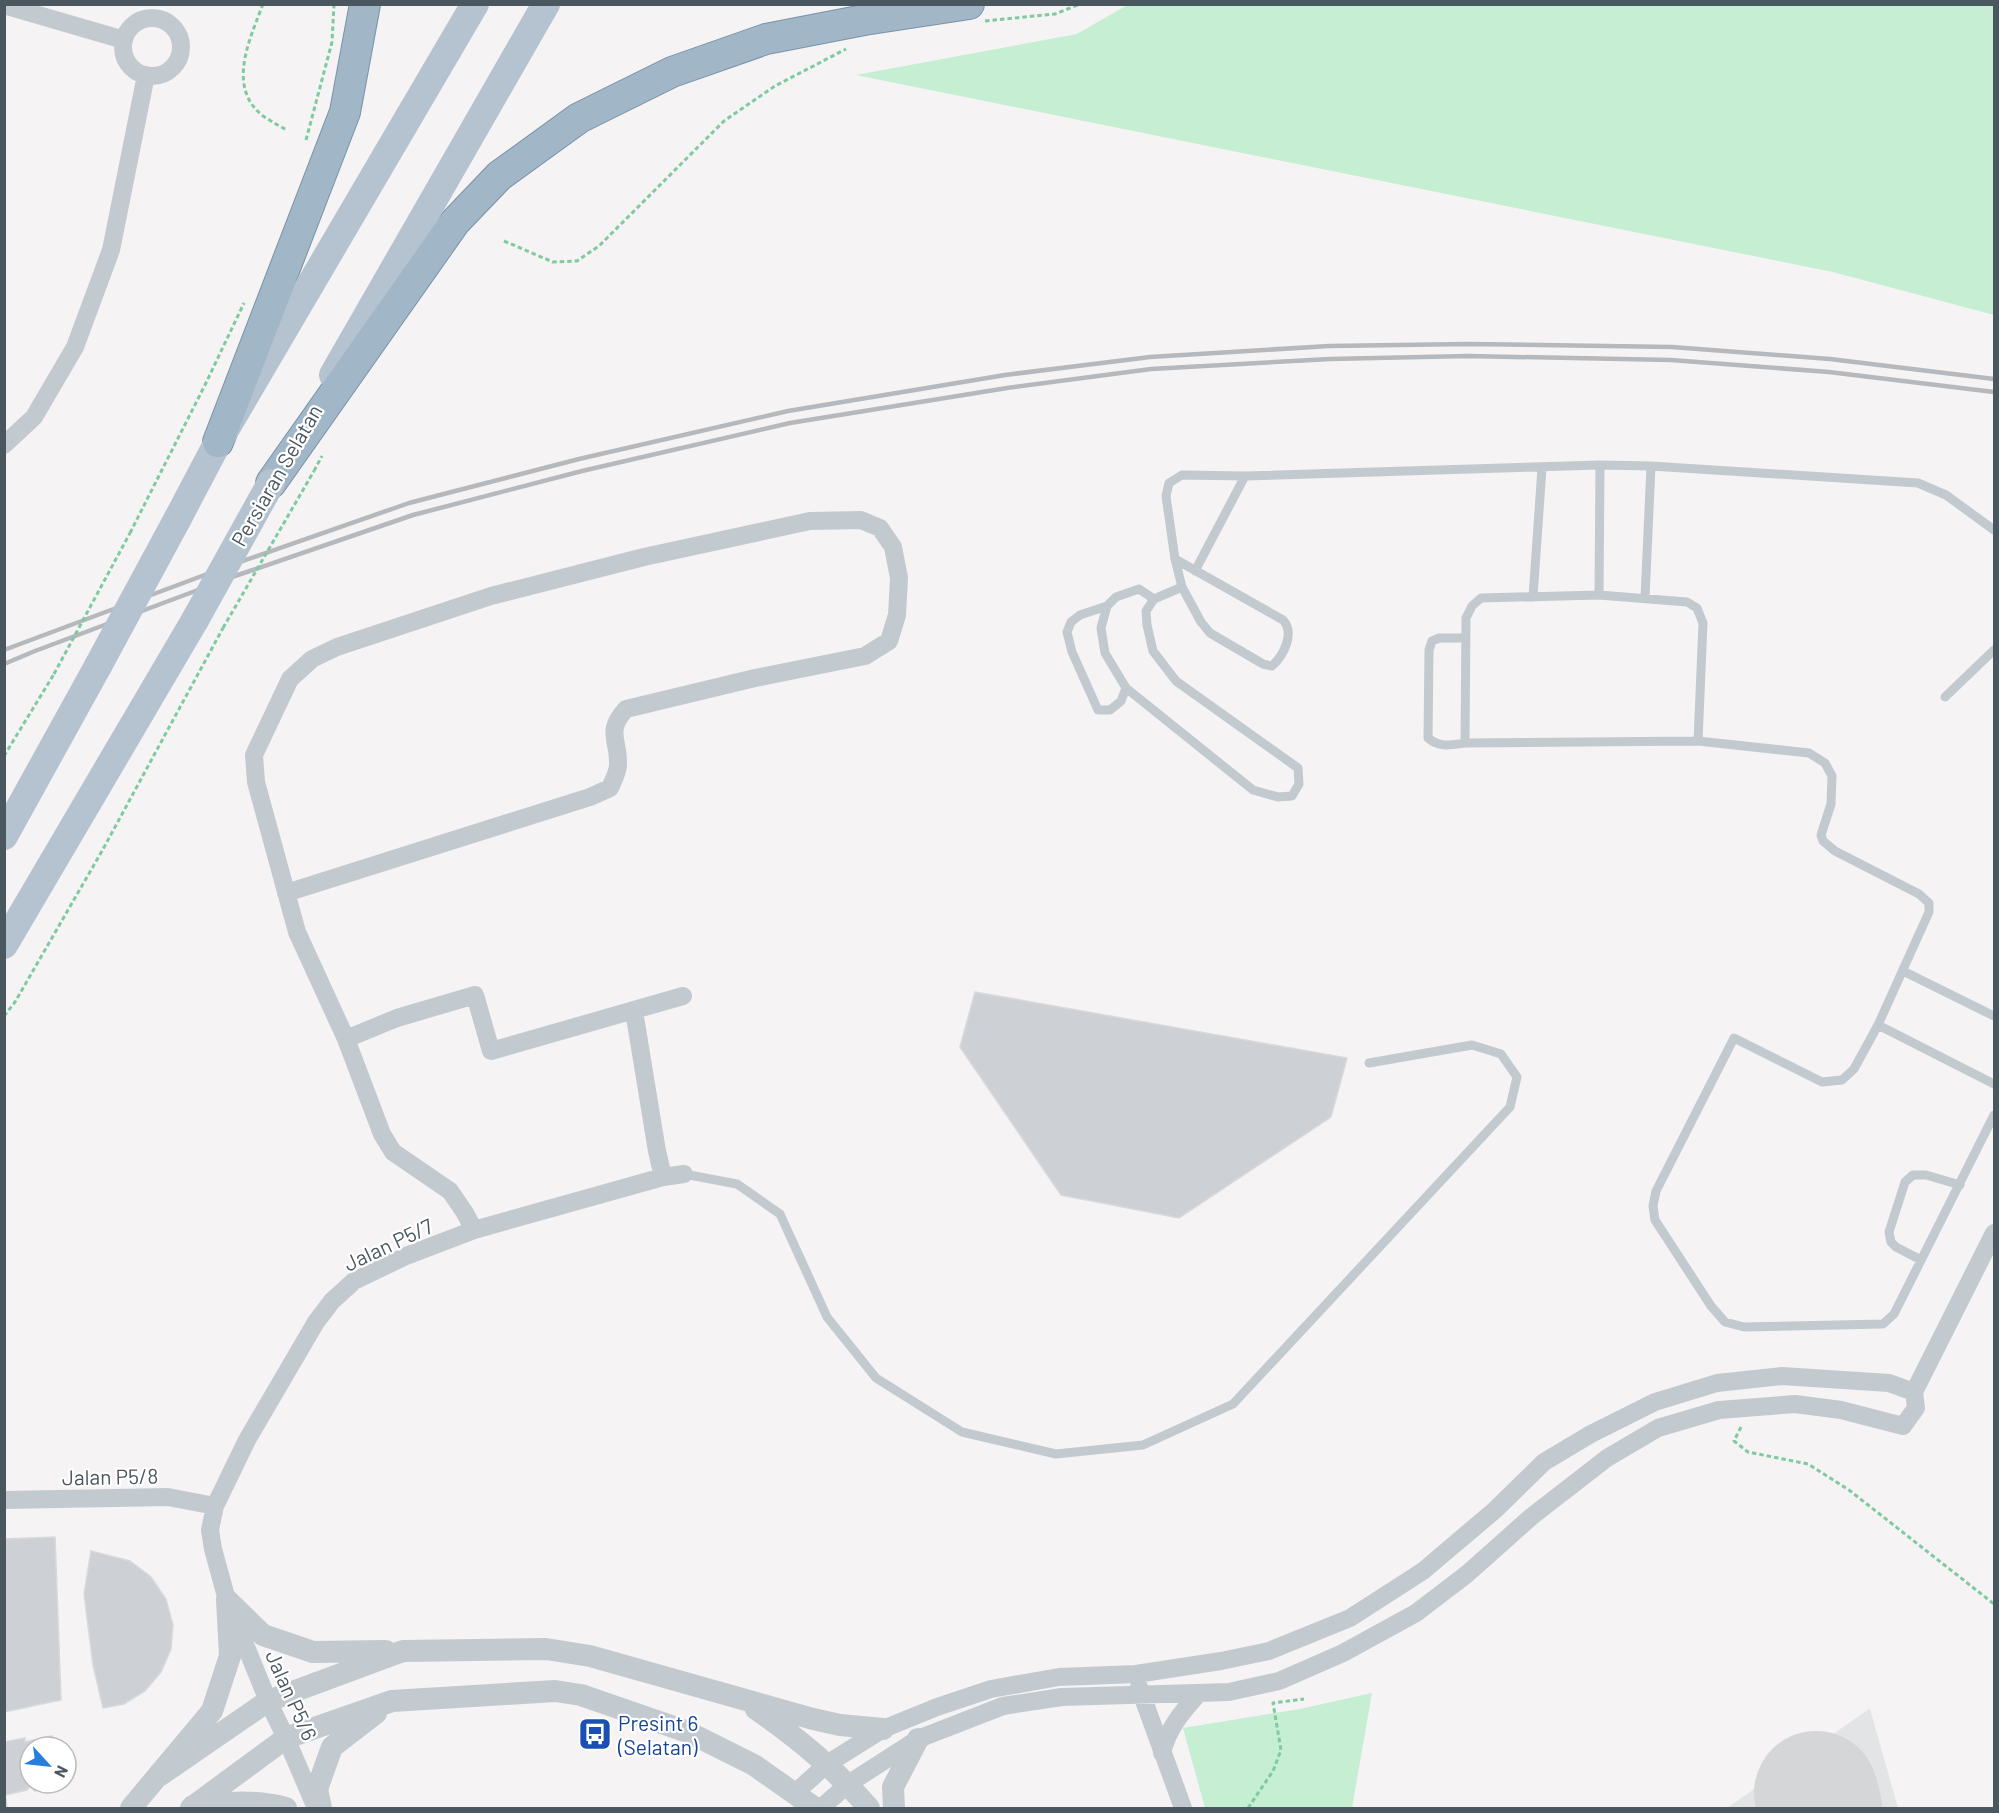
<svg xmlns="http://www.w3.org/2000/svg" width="1999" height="1813" font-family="Barlow,sans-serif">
	<rect width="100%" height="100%" fill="#f5f3f3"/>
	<path fill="#e2e4e6" d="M1870,1709L1898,1808H1727L1869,1709Z"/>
	<path fill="#c5eed3" d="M1129,4L1994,5V315L1833,272L856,75L1077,34Z
		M1372,1693L1352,1808H1205L1183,1728L1300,1709Z"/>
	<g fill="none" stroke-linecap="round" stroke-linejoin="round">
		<path stroke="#d5d6d8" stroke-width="124" d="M1816,1793L1820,1808"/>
	</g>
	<path fill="#cdd0d4" stroke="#d7d9dd" stroke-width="1.5" d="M975,992L1347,1058L1331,1117L1179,1218L1061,1195L960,1047Z
		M55,1537L61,1700L4,1712V1539Z
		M91,1551L130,1561L151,1577L166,1599L173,1625L171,1649L161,1672L145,1691L124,1704L103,1708L93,1665L84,1594Z
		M52,1736L55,1747H30V1783H41L35,1791L30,1786L27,1790L5,1795L7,1806H4V1742L25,1738V1742Z"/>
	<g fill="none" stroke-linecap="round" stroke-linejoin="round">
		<g stroke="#7993a9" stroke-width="32">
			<path id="trunk" d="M218,442L345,112L365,4
				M271,483L455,222L499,176L579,118L672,72L766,39L864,20L969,4"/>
		</g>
		<path stroke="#7fcaa1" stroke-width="3" stroke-dasharray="4.5 3" stroke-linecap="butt" d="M263,4C250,39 226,87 263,116C271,121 279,126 287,130
			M985,21L1055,14L1080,4
			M306,140L332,42L334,4
			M504,241L553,262L577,261L599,246L724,121L775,86L846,49
			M314,471L322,456
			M130,533L205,385L244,303
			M4,756L54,674
			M4,1016L15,1002L102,851L223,628
			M1741,1427L1734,1441L1748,1452L1808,1464L1849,1490L1994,1604
			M1248,1808L1273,1771L1281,1750L1273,1703L1304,1699"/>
		<path stroke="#c2cad0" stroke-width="9" d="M1175,559L1283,620C1295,633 1284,655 1272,666L1263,664L1210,633L1201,622L1182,587L1175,559L1166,496L1169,483L1182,475L1245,476L1600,465L1651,466L1918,483L1946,495L1994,530
			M1195,571L1245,476
			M1599,595L1600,465
			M1533,597L1542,468
			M1645,598L1651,466
			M1154,599L1139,589L1116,597L1107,606L1101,628L1105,653L1126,688L1253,790L1278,797L1292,796L1299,784L1298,768L1176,681L1153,651L1147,625L1146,611L1154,599L1182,587
			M1107,606L1080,615L1071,622L1067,632L1072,652L1098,710H1110L1121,701L1126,688
			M1466,638H1439L1432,641L1429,650L1428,738C1440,748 1451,745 1465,743L1698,741L1809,753L1825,763L1832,776L1831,804L1821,835L1823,841L1835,851L1919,894L1929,903V912L1878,1025L1854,1069L1842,1080L1822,1082L1734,1038L1656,1191L1653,1206L1655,1220L1711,1306L1725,1322L1744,1327L1883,1324L1894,1314L1994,1115
			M1945,697L1994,650
			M1465,743L1466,618L1472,606L1481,598L1599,595L1687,602L1697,608L1703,623L1698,741
			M1903,971L1994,1016
			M1878,1025L1994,1084
			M684,1174L737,1184L780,1214L827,1317L876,1378L962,1432L1056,1454L1143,1445L1233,1404L1510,1107L1517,1077L1501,1054L1472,1045L1369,1063
			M1921,1260L1896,1247L1891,1242L1889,1232L1905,1182L1913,1175H1926L1960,1185"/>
		<path stroke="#c2cad0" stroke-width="18" d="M4,5L124,40
			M123 47a29 29 0 1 1 58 0a29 29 0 1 1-58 0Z
			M4,445L34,417L75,347L111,250L146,75
			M286,893L590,797L610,788C613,781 618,772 618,765C619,739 605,732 626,709L755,678L865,656L889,641L897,615L899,578L893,547L880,528L861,520L810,521L644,557L491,596L337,647L312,659L290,679L254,755L256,782L297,932L346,1039L382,1134L393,1152L450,1191L465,1213L474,1230
			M634,1011L657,1151L663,1177
			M346,1039L397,1018L475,995L491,1051L683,996
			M4,1500L168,1497L215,1506
			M1139,1687L1183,1808
			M1162,1753C1168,1728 1182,1712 1199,1693
			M795,1793L827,1764L883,1729L937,1707L991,1689L1059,1677L1136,1674L1221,1661L1269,1651L1350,1618L1423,1571L1495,1510L1544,1462L1591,1434L1655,1402L1717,1383L1782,1376L1889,1383L1914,1392
			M316,1808L286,1738L268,1701L227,1600L213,1549L210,1530L215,1506L247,1440L316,1322L332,1301L354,1281L406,1256L474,1230L663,1177L684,1174
			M821,1808L848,1784L918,1739L1003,1706L1062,1697L1229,1692L1279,1681L1343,1653L1416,1613L1467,1574L1531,1517L1607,1458L1658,1428L1719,1410L1795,1404L1841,1410L1903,1426L1916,1408L1914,1392L1994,1233"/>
		<path stroke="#c2cad0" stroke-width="22" d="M227,1600L263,1635L313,1652L386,1651
			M756,1709C800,1740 834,1768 869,1808
			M159,1776L268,1701L403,1651L546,1649L590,1656L813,1719L840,1725L883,1729
			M193,1806C225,1803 254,1799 286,1808
			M131,1808L212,1711L230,1656L227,1600
			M191,1808L286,1738L392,1701L555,1691L581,1695L688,1732L754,1765L815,1808
			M321,1808L317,1789L332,1747L376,1713
			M894,1808L893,1787L918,1739"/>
		<path stroke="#b4c3cf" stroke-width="28" d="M333,375L546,4
			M178,518L218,442L475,4
			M4,836L98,666
			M4,945L195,620"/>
		<use href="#trunk" stroke="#a1b6c6" stroke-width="30"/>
		<path stroke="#b5b8bc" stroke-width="4.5" d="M4,650L234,564L409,503L579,459L788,411L1005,375L1150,357L1329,346L1468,344L1672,347L1830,359L1994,379
			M4,664L35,651L238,575L413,515L582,471L790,423L1007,388L1151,369L1330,359L1468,356L1671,360L1829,372L1994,392"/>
		<path stroke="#7fcaa1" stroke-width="3" stroke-dasharray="4.5 3" stroke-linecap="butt" d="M223,628L314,471
			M54,674L130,533"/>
		<path stroke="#b4c3cf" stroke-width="28" d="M195,620L271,483
			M98,666L178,518"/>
	</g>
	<defs>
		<g id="bus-square" transform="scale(1.725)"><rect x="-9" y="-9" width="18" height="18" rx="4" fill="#1a4fb4" stroke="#fff"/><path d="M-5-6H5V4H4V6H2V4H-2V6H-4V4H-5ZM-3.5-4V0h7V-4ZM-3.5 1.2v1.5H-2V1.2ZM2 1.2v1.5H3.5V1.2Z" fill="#fff"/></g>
	</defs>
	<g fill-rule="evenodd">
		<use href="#bus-square" x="595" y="1734"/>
	</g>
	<g text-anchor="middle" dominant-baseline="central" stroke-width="4.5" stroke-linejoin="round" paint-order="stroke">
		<g font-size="21" fill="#4b575f" stroke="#fff">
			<text transform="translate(276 475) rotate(-60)">Persiaran Selatan</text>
			<text transform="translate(388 1244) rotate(-25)">Jalan P5/7</text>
			<text transform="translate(110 1476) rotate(-1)">Jalan P5/8</text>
			<text transform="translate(292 1695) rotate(66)">Jalan P5/6</text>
		</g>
		<g font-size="21" fill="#164399" stroke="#fff" text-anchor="start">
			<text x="618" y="1722">Presint 6<tspan x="618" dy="24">(Selatan)</tspan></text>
		</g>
	</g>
	<rect width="1999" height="1813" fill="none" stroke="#4b575f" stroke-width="12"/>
	<g transform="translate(48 1765) rotate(117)"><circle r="28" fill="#ffffff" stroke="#b7bcbf" stroke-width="1.5"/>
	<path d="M0-4.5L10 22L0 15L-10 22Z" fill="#277fdb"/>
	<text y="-9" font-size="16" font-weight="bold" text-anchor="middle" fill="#4b575f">N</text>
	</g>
</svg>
